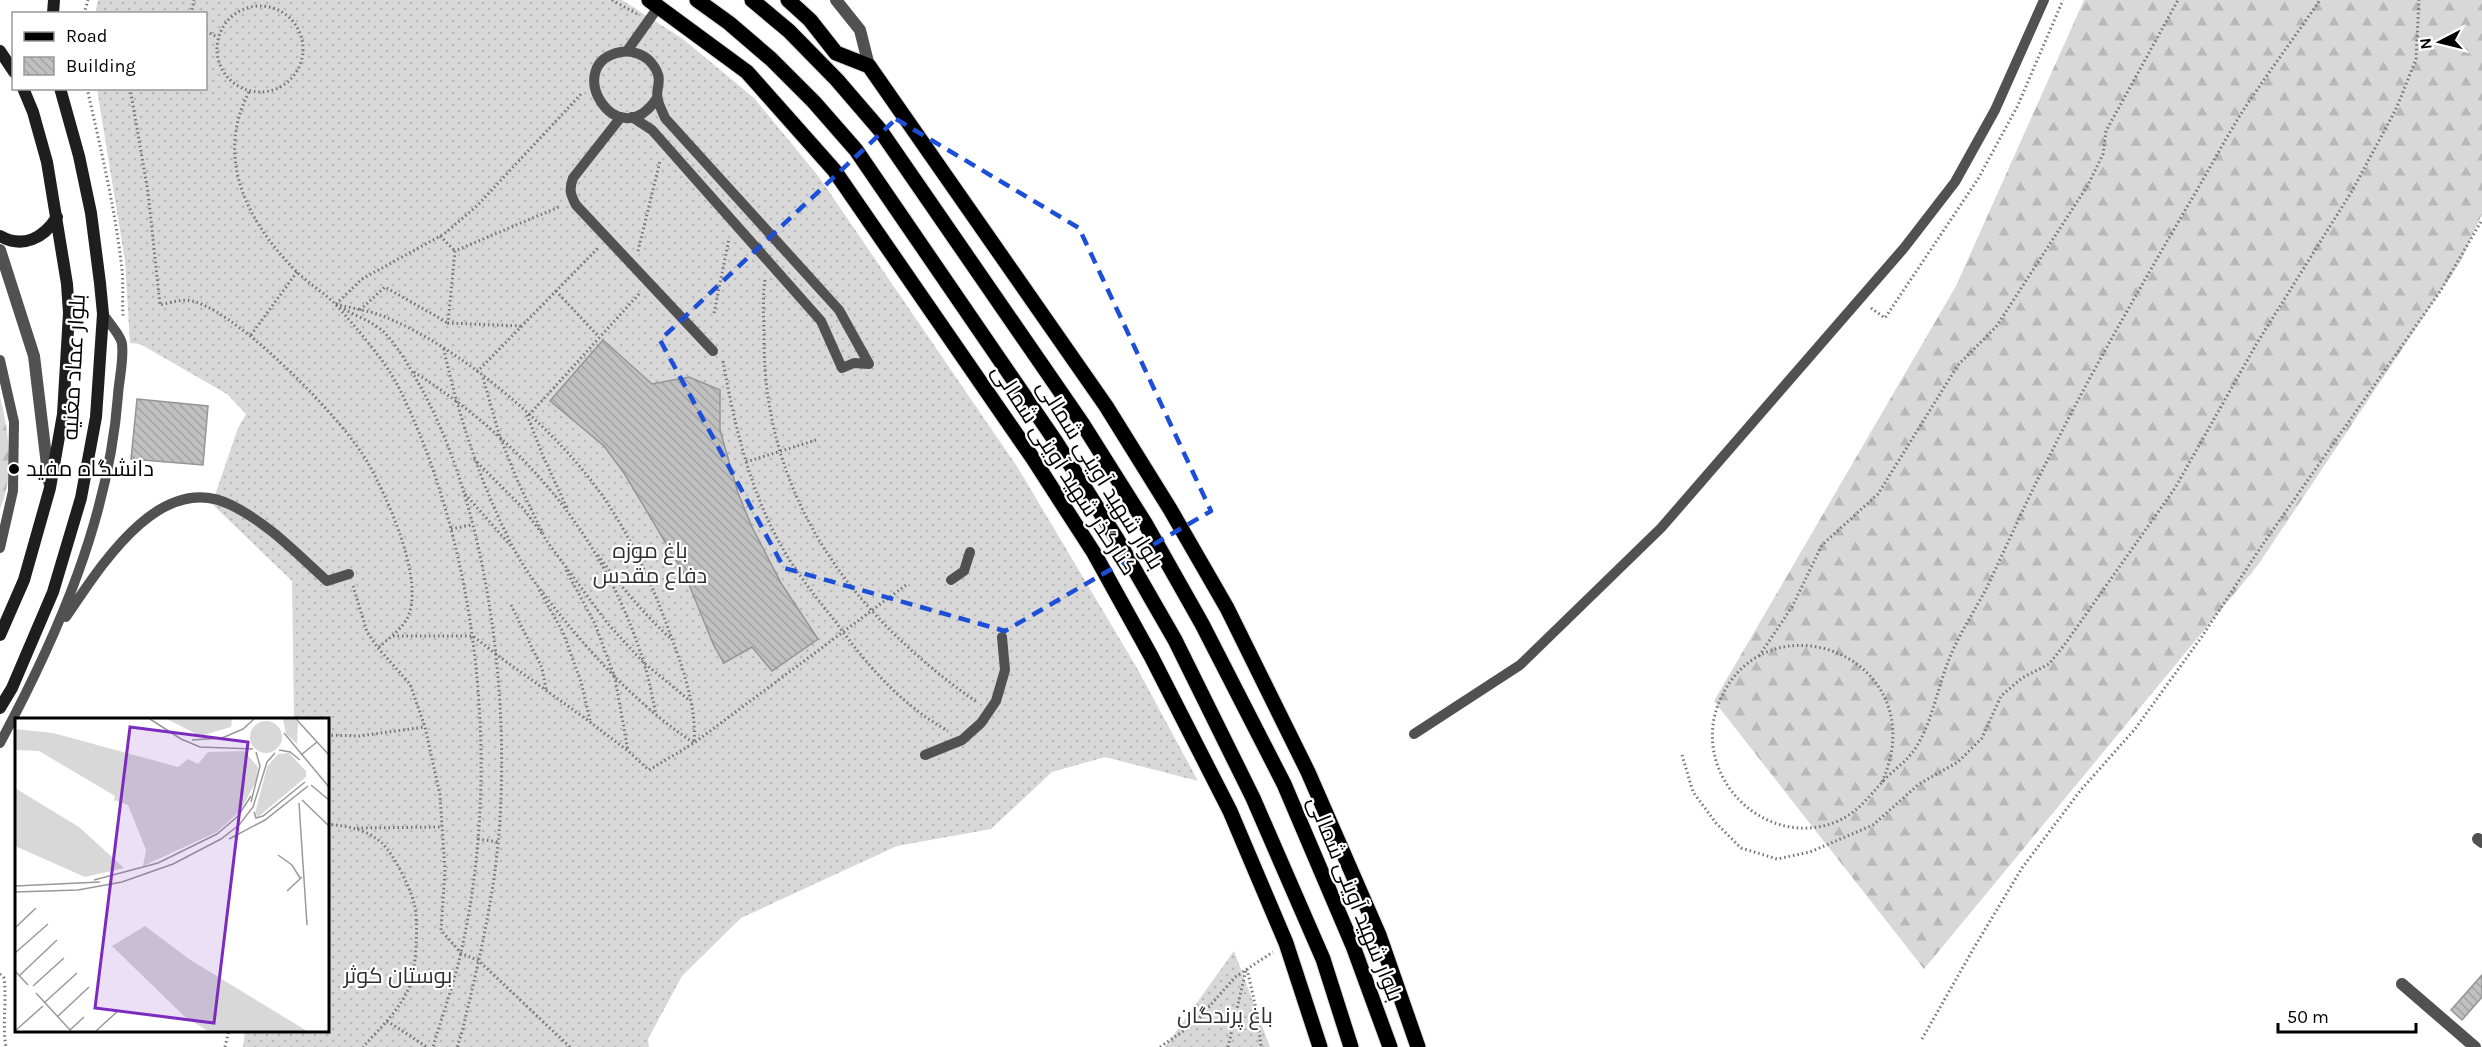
<svg xmlns="http://www.w3.org/2000/svg" width="2482" height="1047" font-family="Karla,Cairo,sans-serif">
	<defs>
		<pattern id="grass-dots" width="8" height="8" patternUnits="userSpaceOnUse" patternTransform="scale(1.5)"><rect width="8" height="8" fill="#d8d8d8"/><path d="M2 2h.1M6 6h.1" fill="none" stroke="#b8b8b8" stroke-width="1.8" stroke-linecap="round"/></pattern>
		<pattern id="forest-firs" width="22" height="20" patternUnits="userSpaceOnUse" patternTransform="scale(1.5)"><rect width="22" height="20" fill="#d8d8d8"/><path d="M5 1l3.5 6h-7zM16 11l3.5 6h-7z" fill="#b8b8b8"/></pattern>
		<pattern id="building-back-hatch" width="6" height="6" patternUnits="userSpaceOnUse" patternTransform="scale(1.5)"><rect width="6" height="6" fill="#c0c0c0"/><path d="M-1 5l2 2M0 0l6 6M5-1l2 2" fill="none" stroke="#a3a3a3"/></pattern>
	</defs>
	<rect width="100%" height="100%" fill="#fff"/>
	<path fill="url(#grass-dots)" d="M98,0H622L683,39L754,98L819,177L1018,468L1137,668L1198,781L1105,757L1052,772L991,829L897,846L741,918L682,976L648,1039L649,1047H243L245,1031L327,1030V720H294L292,581L212,504L238,428L246,414L227,394L140,344L130,343L125,261L97,89L206,88V14H95Z
		M1234,951L1270,1047H1165Z"/>
	<path fill="url(#forest-firs)" d="M2084,0H2482V214L2461,261L2258,565L1924,969L1714,701L1956,286Z
		M0,397C9,432 15,476 0,509Z"/>
	<path fill="url(#building-back-hatch)" stroke="#959595" stroke-width="1.5" d="M603,340L652,384L689,377L720,390V430L738,493L752,527L781,583L818,639L772,671L752,647L724,663L714,646L686,577L624,473L604,446L550,401Z
		M137,399L208,406L203,465L131,459Z
		M2482,975V997L2462,1020L2451,1010Z"/>
	<g fill="none" stroke-linecap="round" stroke-linejoin="round">
		<g stroke="#dbdbdb" stroke-width="17">
			<path id="primary" d="M649,0L747,72L834,170L1032,457L1094,553L1151,656L1230,811L1286,943L1320,1047
				M697,0L729,23L771,59L814,102L856,150L1056,442L1117,539L1175,640L1253,798L1323,959L1351,1047
				M752,0L789,31L837,80L880,130L1082,423L1145,523L1202,624L1284,784L1353,946L1390,1047
				M788,0L810,20L836,53L869,66L1106,406L1170,509L1227,608L1308,772L1379,935L1418,1047"/>
		</g>
		<path stroke="#737373" stroke-width="3" stroke-dasharray="1.5 3" stroke-linecap="butt" d="M612,0L637,14
			M217 49a43 43 0 1 1 86 0a43 43 0 1 1-86 0Z
			M84,14L88,0
			M191,14L194,0
			M206,31L217,37
			M87,88C100,146 114,203 121,261C124,279 122,298 123,316
			M130,88L148,192L160,305C172,302 185,298 196,302C244,318 343,419 368,463C387,497 421,572 410,611C406,627 390,637 378,648
			M249,92C214,159 248,223 297,272C309,284 325,293 337,306C355,326 384,360 397,384C480,549 502,773 461,952C454,984 442,1016 433,1047
			M440,236L455,251
			M638,251L660,161
			M765,280C762,299 764,319 764,339C764,498 852,615 978,703
			M556,291L599,337
			M336,304C350,308 366,310 380,315C458,344 560,432 606,501C632,540 652,584 668,628C681,663 697,705 694,743C640,707 597,661 557,611C542,592 527,573 515,551C481,486 459,418 443,346
			M336,304L362,279L444,234L477,206L582,93
			M340,307C354,315 373,322 384,332C401,350 414,375 426,397C490,521 511,706 498,844C492,908 477,969 462,1032L457,1047
			M1871,308L1885,318L1978,179L2018,105L2063,0
			M360,310L385,287L448,323
			M714,313L729,239
			M521,326L448,323L455,251L561,206
			M251,335L297,272
			M723,361C735,429 752,500 789,559C803,581 819,601 835,621C867,665 900,704 948,731
			M414,372C524,442 603,535 643,660C649,678 652,696 656,714
			M477,372L598,248
			M483,378L500,437L518,482L546,540L608,624L643,662L689,700
			M527,415L543,456L567,508
			M529,415L640,293
			M474,459L523,508L542,534
			M746,462L816,440
			M465,494L512,547
			M451,529L471,525
			M598,555C620,586 644,614 672,640
			M566,570L595,624L615,678L628,751
			M353,586L367,632L378,648L410,684L425,727L440,795L445,871L441,930L461,953L479,961L570,1047
			M539,590L563,632L581,682L590,720
			M511,605L542,668L546,689
			M393,636H473L497,655L590,722L628,751L649,770L694,743L906,585
			M1759,656L1792,607L1822,545L1878,494L1958,365L1996,327L2088,185L2103,154L2106,131L2178,0
			M327,735L359,736L425,727
			M1682,755L1693,792L1716,823L1741,848L1777,859L1810,852L1873,825L1919,784L1958,762L1982,738L2001,696L2022,678L2049,664L2065,644L2175,488L2257,343L2352,191L2397,107L2416,59L2419,0
			M1882,782C1937,659 1768,591 1720,700C1688,772 1762,851 1836,822C1859,812 1869,796 1885,779C1894,770 1904,763 1912,753C1932,727 1937,687 1950,657C1960,632 1976,609 1988,585C2007,545 2025,504 2045,465C2087,379 2136,295 2184,212C2206,176 2225,138 2248,103C2271,69 2296,35 2320,0
			M327,824C347,826 366,829 382,843C394,855 410,887 414,903C419,920 416,969 410,985C401,1009 379,1029 363,1047
			M357,828L442,827
			M478,839L498,842
			M1247,969L1257,1013L1261,1047
			M0,974L4,978C7,1002 2,1024 6,1047
			M387,1021L427,1047
			M1922,1039L1975,946L2022,868L2080,791L2135,729L2203,635L2263,544L2441,290L2482,220
			M225,1047L229,1030
			M1160,1047L1195,1023L1235,977L1273,952
			M1228,1047L1246,970"/>
		<path stroke="#515151" stroke-width="10" d="M627,51L659,6
			M657,98C617,159 560,63 621,52C633,50 646,55 653,65C665,81 654,88 658,100C659,106 663,112 665,118L839,310L869,364
			M621,117L573,178C569,189 570,194 576,205L713,351
			M632,117L652,130L821,321L842,368L854,363L869,364
			M0,360L14,422L13,491L0,548
			M951,580L964,571L970,552
			M66,617C99,569 159,469 231,505C268,523 297,554 327,581L349,574
			M1414,734L1520,665L1661,528L1904,248L1955,182L1995,110L2044,0
			M0,743C58,635 109,518 118,395C119,379 124,360 122,344C121,335 108,322 103,314
			M925,755L962,740L981,723L996,701L1005,670L1002,637"/>
		<path stroke="#515151" stroke-width="12" d="M2478,839L2482,842
			M2402,984L2475,1047"/>
		<path stroke="#515151" stroke-width="12" d="M836,0L860,30L869,66
			M0,250L34,356L49,482"/>
		<path stroke="#1e1e1e" stroke-width="12" d="M53,14L54,0
			M0,51L14,72
			M0,236C23,249 44,238 57,217
			M0,635L24,580L50,488L63,414L69,313L67,284L47,162L33,112L23,88
			M0,708L12,688L53,592L81,498L96,417L103,314L100,283L91,213L79,156L60,88"/>
		<use href="#primary" stroke="#000" stroke-width="15"/>
	</g>
	<path fill="none" stroke="#1d4ed8" stroke-width="4.5" stroke-dasharray="12 8" stroke-linejoin="round" d="M896,119L1079,228L1211,511L1005,631L784,568L660,340Z"/>
	<circle fill="#000" stroke="#fff" stroke-width="2" cx="14" cy="469" r="6"/>
	<g text-anchor="middle" dominant-baseline="central" stroke-width="4.5" stroke-linejoin="round" paint-order="stroke">
		<g font-size="22" fill="#000" stroke="#fff">
			<text transform="translate(74 367) rotate(-87)">بلوار عماد مغنیه</text>
			<text transform="translate(1064 470) rotate(57)">کنارگذر شهید آوینی شمالی</text>
			<text transform="translate(1100 475) rotate(58)">بلوار شهید آوینی شمالی</text>
			<text transform="translate(1355 899) rotate(68)">بلوار شهید آوینی شمالی</text>
		</g>
		<g font-size="22" fill="#000" stroke="#fff" text-anchor="start">
			<text x="26" y="469">دانشگاه مفید</text>
		</g>
		<g font-size="22" fill="#2f2f2f" stroke="#fff">
			<text x="650" y="551">باغ موزه<tspan x="650" dy="25">دفاع مقدس</tspan></text>
			<text x="398" y="976">بوستان کوثر</text>
			<text x="1225" y="1016">باغ پرندگان</text>
		</g>
	</g>
	<g transform="translate(15 718)">
		<rect width="314" height="314" fill="#fff"/>
		<path d="M268,1H279L283,5L282,26L271,16ZM235 19a16 16 0 1 1 32 0a16 16 0 1 1-32 0ZM0,11L38,15L163,49L173,41L183,46L193,34L229,33L243,49L241,63L226,92L202,114L128,148L131,132L113,87L99,82L100,78L24,33L0,32ZM274,35L291,53V59L243,99L240,95L252,49L263,36ZM0,70L64,109L109,150L70,159L0,128Z" fill="#d8d8d8"/>
		<path d="M152,1H216L217,2L216,9L185,18ZM130,208L174,241L292,313H193L169,298L97,228Z" fill="#d8d8d8"/>
		<path fill="none" stroke="#999" stroke-width="1.5" d="M135,1L166,21L185,29L238,31M281,1L314,37M269,15L314,69M177,22L207,20L228,11L239,1M264,32L275,34L285,42M286,37L302,24M296,67L314,82M287,82L314,108M236,84L245,48L241,34M284,85L292,207M239,94L241,100L248,98L290,64M214,121L250,102L293,68M263,137L277,147L285,160M79,162L143,145L202,116L223,98L236,78M0,168L85,164M272,173L287,159M0,174L63,172L107,164L158,146L206,121L224,107L238,89L252,44L260,35M1,209L21,190M0,235L33,206M0,253L13,267M4,258L42,222M18,268L49,240M21,275L56,313M29,285L62,255M42,299L74,269M55,312L69,299M0,313L28,288M81,313L104,292"/>
		<path fill="#7b2cbf" fill-opacity="0.15" stroke="#7b2cbf" stroke-width="3" d="M115,9L233,24L199,305L80,290Z"/>
		<rect width="314" height="314" fill="none" stroke="#000" stroke-width="3"/>
	</g>
	<rect x="12" y="12" width="195" height="78" fill="#ffffff" stroke="#999999" stroke-width="1.5"/>
	<rect x="24" y="32" width="30" height="9" fill="#000000" stroke="#999999" stroke-width="1.5"/>
	<text x="66" y="42" font-size="18" fill="#000000">Road</text>
	<rect x="24" y="57" width="30" height="18" fill="url(#building-back-hatch)" stroke="#999999" stroke-width="1.5"/>
	<text x="66" y="72" font-size="18" fill="#000000">Building</text>
	<g transform="translate(2440 42) rotate(263)" stroke="#ffffff" stroke-width="4.5" paint-order="stroke">
	<path d="M0-4.5L10 22L0 15L-10 22Z" fill="#000000"/>
	<text y="-9" font-size="16" font-weight="bold" text-anchor="middle" fill="#000000">N</text>
	</g>
	<path d="M2278 1023v9h138v-9" fill="none" stroke="#000000" stroke-width="3"/>
	<text x="2287" y="1023" font-size="18" fill="#000000" stroke="#ffffff" stroke-width="4.5" paint-order="stroke">50 m</text>
</svg>
